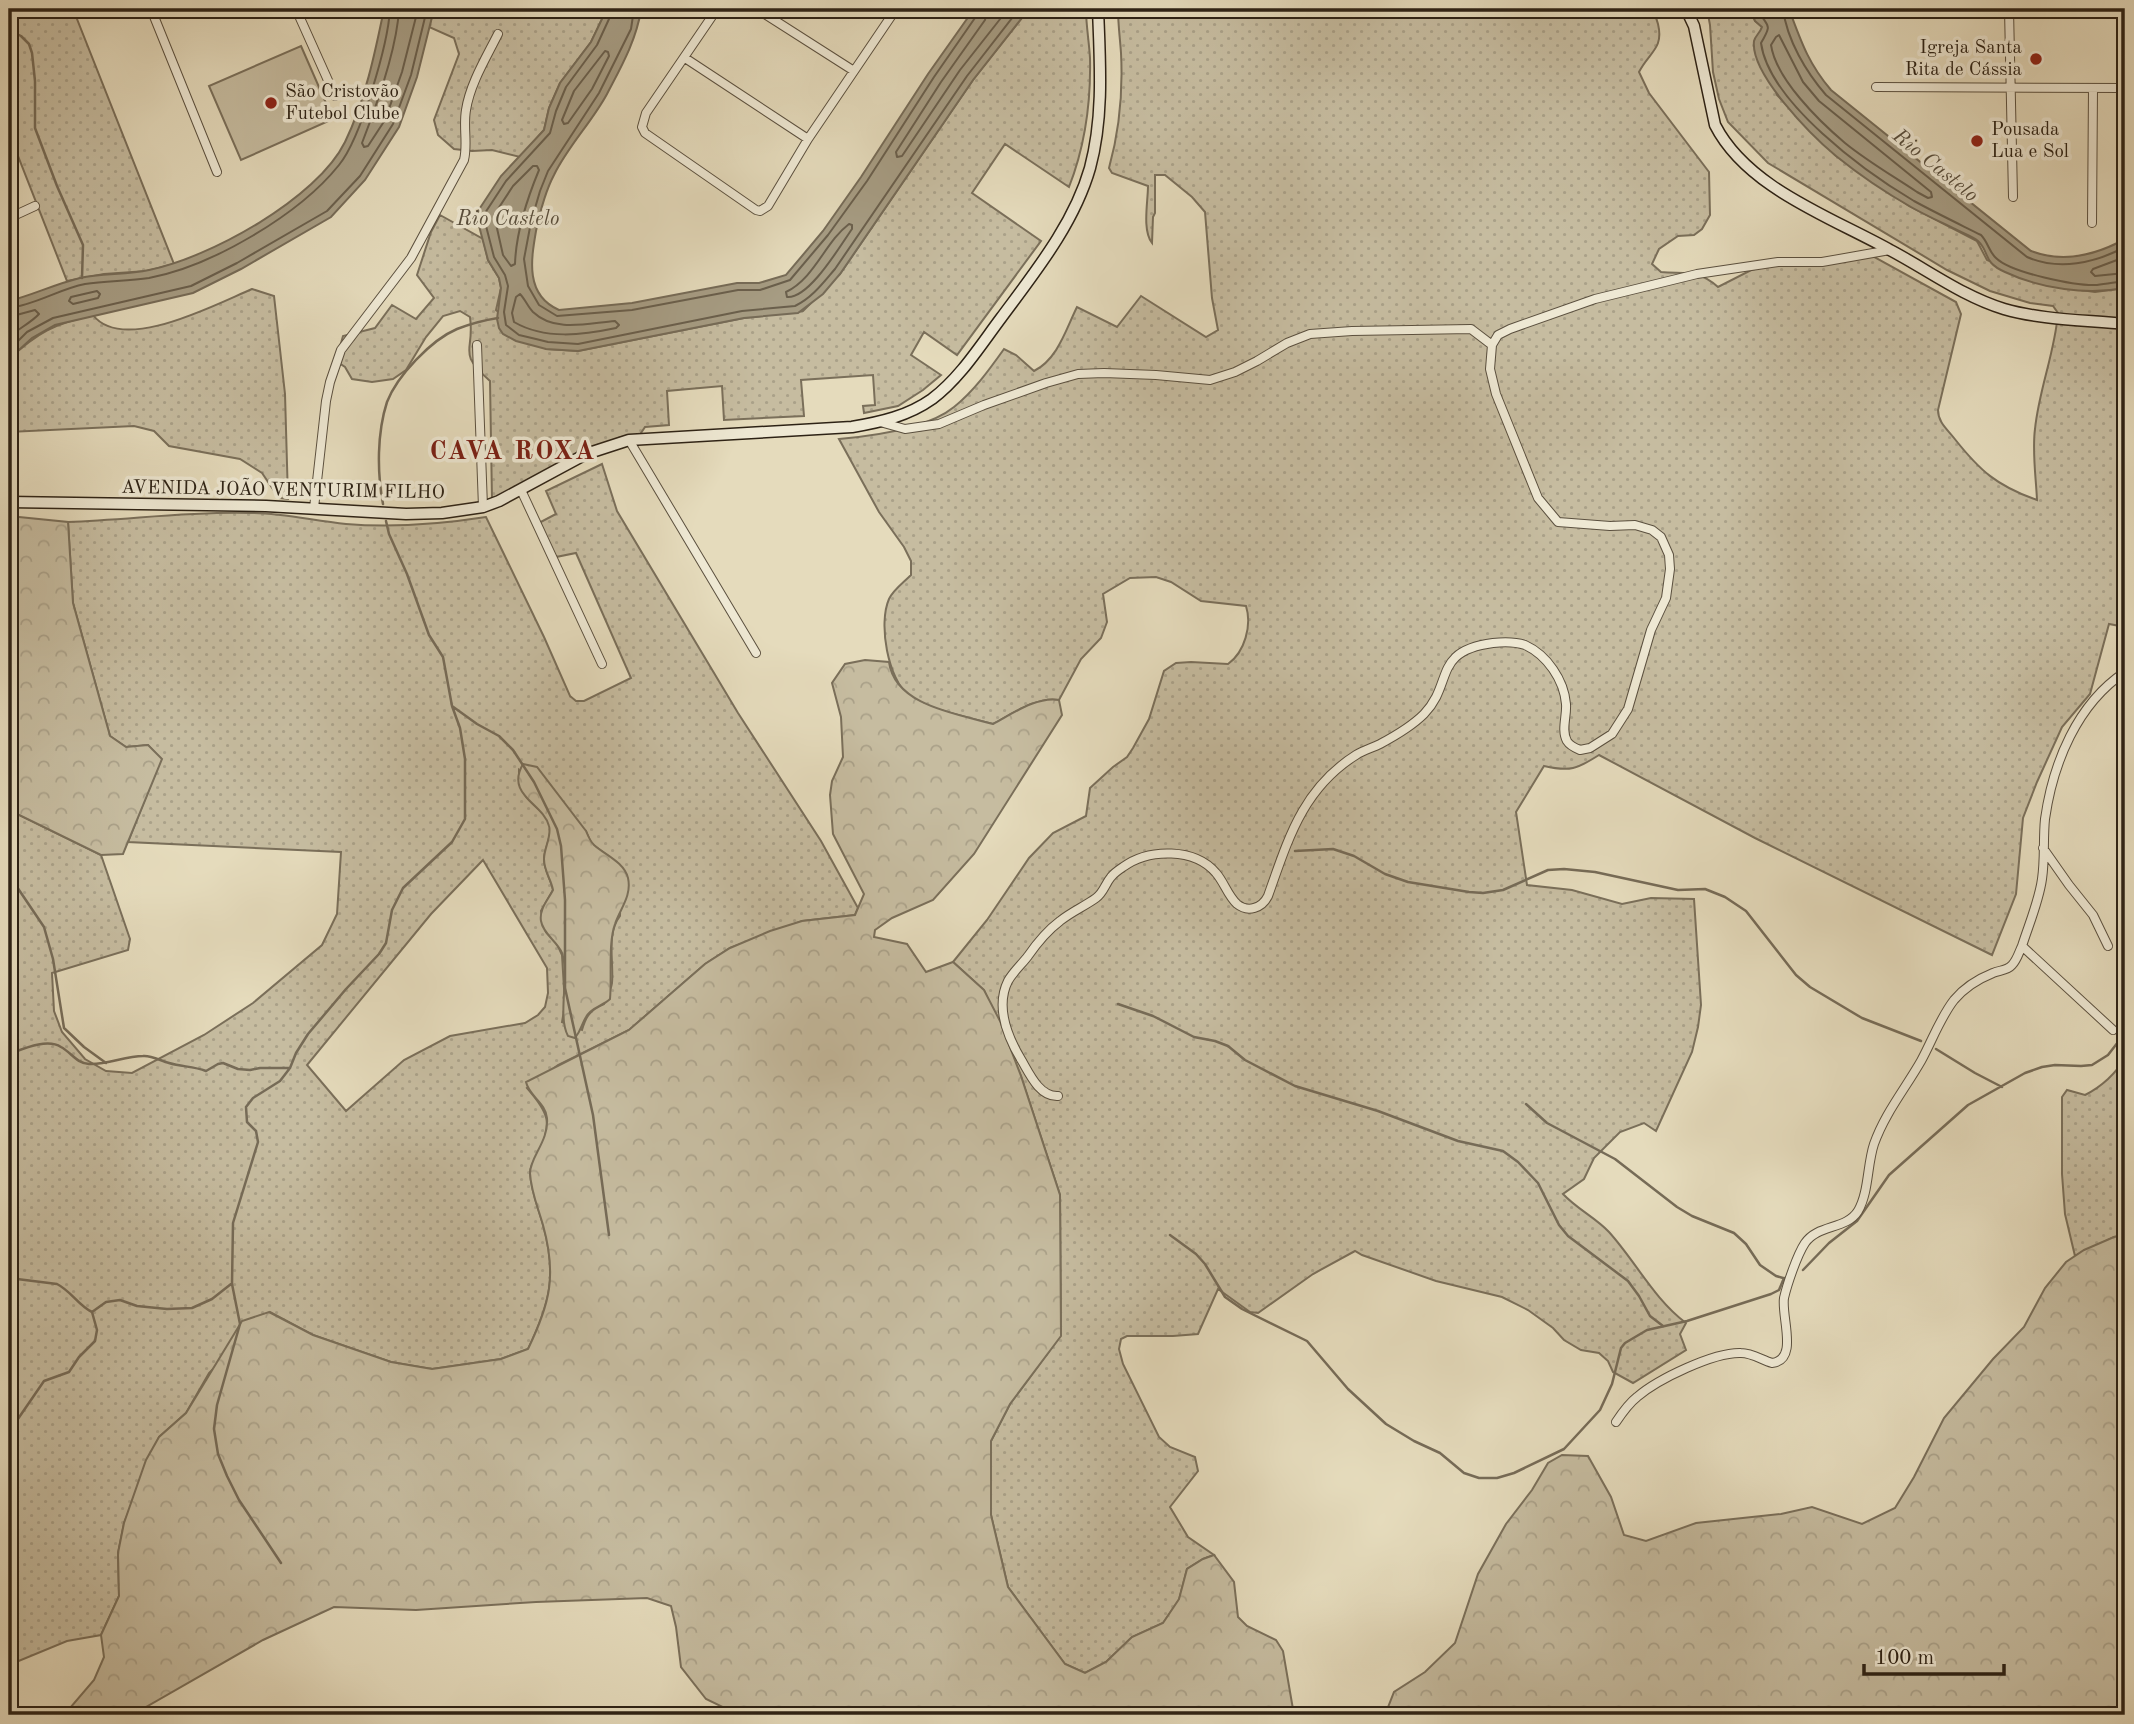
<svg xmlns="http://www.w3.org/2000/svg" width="2134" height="1724" font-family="'Old Standard TT',serif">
	<defs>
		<pattern id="grass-dots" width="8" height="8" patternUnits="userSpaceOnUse" patternTransform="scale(1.75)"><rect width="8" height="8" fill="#c6bca0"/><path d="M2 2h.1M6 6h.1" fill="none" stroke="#aaa189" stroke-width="1.8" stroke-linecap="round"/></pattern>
		<pattern id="forest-crowns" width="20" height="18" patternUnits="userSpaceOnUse" patternTransform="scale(1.75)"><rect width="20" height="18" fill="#c6bca0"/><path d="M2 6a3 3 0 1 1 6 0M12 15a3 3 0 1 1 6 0" fill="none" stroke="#aaa189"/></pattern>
	</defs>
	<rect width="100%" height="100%" fill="#e5dbbc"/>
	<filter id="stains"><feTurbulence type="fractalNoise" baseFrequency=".00286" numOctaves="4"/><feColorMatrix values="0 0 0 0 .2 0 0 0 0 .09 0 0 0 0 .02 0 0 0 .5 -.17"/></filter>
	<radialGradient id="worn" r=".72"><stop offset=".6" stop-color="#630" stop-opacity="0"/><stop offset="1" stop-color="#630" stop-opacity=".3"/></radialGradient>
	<path fill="url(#grass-dots)" stroke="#7a6f5a" stroke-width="2" fill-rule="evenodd" d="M9,9H73L174,264L147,271L104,274L67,281L9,133Z
		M434,9H604L603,17L591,42L560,83L549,108L544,130L520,157L492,150L472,151L454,149L438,135L434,120L459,54L454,38L429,27Z
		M1029,9H1086C1086,25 1089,41 1090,58C1091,102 1085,146 1069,187L1005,144L972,193L1041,241L957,355L924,332L911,355L941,375L923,390L898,406L864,413L863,406L875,405L873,375L801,380L804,416L724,420L722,386L667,391L669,425L645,427L637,439L611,444L492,500L490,381C456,351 475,353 470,317L460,311L443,316L426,337L406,370L393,379L372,382L352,379L345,367L336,361L343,336L375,328L392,305L416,319L434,298L417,275L431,232L440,215L483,239L488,260L499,278L501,288L496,310L546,349L578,351L744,318L803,311L840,274L973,80Z
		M1118,9H1650C1655,14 1656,17 1658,24C1664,49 1649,52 1639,72L1649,93L1709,172L1710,215L1702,229L1694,235L1678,236L1659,249L1652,264L1661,272C1686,274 1698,269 1718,287L1765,263L1795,262L1867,253L1956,302L1961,314L1938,410C1938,422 1947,429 1954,438C1980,471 1997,486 2037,500C2036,477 2032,452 2035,429C2039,389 2055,352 2058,313L2053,306L2030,303L1990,291L1947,270L1768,163L1728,122L1719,99L1713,72L1710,25L1707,9H1750L1755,21L1762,27L1760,33L1777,95L1835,155L1909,206L1977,241L1987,260L2045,285L2095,292L2125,288V627L2109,624L2090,694L2062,727L2037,782L2023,818L2016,894L1992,955L1755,838L1599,755C1577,769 1570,772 1544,766L1516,812L1527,885L1572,890L1622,904L1651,898L1694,899L1701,1005L1698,1027L1692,1052L1656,1131L1644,1123L1620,1132L1594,1158L1584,1179L1563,1194C1577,1209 1596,1218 1609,1232C1636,1262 1654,1299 1686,1323L1680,1334L1686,1350L1633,1383L1613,1372L1608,1361L1599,1353L1581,1350L1564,1340L1553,1328L1528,1310L1502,1297L1436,1281L1362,1255L1355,1251L1313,1274L1258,1313L1250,1312L1218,1289L1198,1334L1173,1336H1127L1121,1339L1119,1349L1123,1364L1159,1437L1170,1447L1195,1457L1198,1471L1170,1507L1188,1537L1214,1555L1203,1559L1187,1569L1179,1600L1163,1623L1132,1637L1106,1662L1085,1673L1065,1664L1008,1587L991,1515V1441L1010,1404L1061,1335L1060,1195L1021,1076L984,990L953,962L987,920L1029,858L1053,833L1086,816L1090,788L1113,767L1127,757L1133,748L1149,719L1164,671L1176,663L1191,662L1228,664C1245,652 1252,625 1246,606L1201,601L1171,582L1156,577L1130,578L1103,594L1107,622L1101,638L1081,659L1059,700C1037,696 1012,714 993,724C972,718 925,709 909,696C888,679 878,624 889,599C893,590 904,582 911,575V561L904,547L879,512L839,439C873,436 927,429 954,407C974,391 989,370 1004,349L1016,355L1034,371C1058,359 1066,329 1077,307L1117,327L1141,296L1206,337L1218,330L1212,298L1205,212L1192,197L1165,175H1155V213L1153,217L1152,243C1142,230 1148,202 1148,186L1112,173L1109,168C1119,132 1123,91 1121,53C1120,38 1118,24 1118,9Z
		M252,289L274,296L285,394L288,499L279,498L262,473L240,459L169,446L154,431L134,426L9,432V359C38,332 54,324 93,315C123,354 216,304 252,289Z
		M602,464L617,511L738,713L821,841L858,908L855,915L802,921L730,948L705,964L629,1030L558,1065L527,1088C549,1113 553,1123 538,1154C534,1160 530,1166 530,1173C531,1192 538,1207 543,1225C557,1275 550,1303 528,1349L501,1359L432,1369L391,1362L313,1335L270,1312L209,1373L186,1413L159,1437L124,1523L118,1553L119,1596L101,1635L67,1641L9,1665V810L101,855L130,939L128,950L52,973L54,1011L62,1032L85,1059L106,1071L132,1073L204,1035L253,1003L322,945L337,914L341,852L128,842L161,759L148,745L126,747L110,736L73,603L68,522C129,520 190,511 250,513C283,513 314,521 346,524C392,528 441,524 486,517L544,637L570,696L576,701H584L631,678L576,553L551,558L535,525L556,514L546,491ZM519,770L586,831L591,843L620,865V916C606,934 614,962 612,983C611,990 607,997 604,1004C590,1010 586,1016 582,1030L562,1022L565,1005L562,955L557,944L546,932L541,911L553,890C551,879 544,871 544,859C544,849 552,837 550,826C545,804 518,807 519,770ZM483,860L547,968L548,993L545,1007L538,1015L525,1023L450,1036L404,1060L346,1111L307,1065L431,914Z
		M2125,1057V1235L2114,1237L2075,1256L2065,1214L2062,1174V1097L2067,1090L2085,1095C2101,1087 2117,1073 2125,1057Z"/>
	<path fill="url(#forest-crowns)" stroke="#7a6f5a" stroke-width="2" d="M9,516L68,522L73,603L110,736L126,747L148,745L162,759L123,854L101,855L9,810Z
		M865,660L889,662C895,706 958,714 993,724C1012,714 1037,696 1059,700L1062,715L974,854L933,900L892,918L875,930L874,937L907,944L926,972L953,962L984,990L1000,1021L1021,1076L1060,1195L1061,1336L1010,1404L991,1441V1515L1008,1587L1065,1664L1085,1673L1106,1662L1132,1637L1163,1623L1179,1599L1187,1569L1203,1559L1214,1555L1234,1582L1238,1617L1247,1626L1276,1640L1283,1651L1294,1715H739L706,1699L681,1667L676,1627L671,1606L647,1598L536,1602L416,1610L334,1607L263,1640L132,1715H64L94,1680L104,1657L101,1635L119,1596L118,1553L124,1523L146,1460L159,1437L186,1413L242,1321L269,1312L313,1335L391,1362L432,1369L501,1359L528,1349C550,1304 557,1275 543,1225C538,1207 531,1192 530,1173C530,1157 549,1141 547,1118C546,1103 529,1096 526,1082L629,1030L705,964L730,948L770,931L802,921L855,915L864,894L833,834L830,795L832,781L843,757L841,717L832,683L845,664Z
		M523,764L537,767L586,831C588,836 590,841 594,845C605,855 624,862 628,878C632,896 620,909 615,924C608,942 612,978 610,999C603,1006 591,1007 586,1017C581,1025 582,1029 575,1038L568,1036C557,1015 570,977 562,953C557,941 543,934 541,921C539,909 548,900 553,890C551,879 544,871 544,859C544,848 552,836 549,826C543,803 505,795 523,764Z
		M2125,1235V1715H1385L1394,1692L1425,1672L1455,1643L1478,1574L1506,1524L1532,1490L1548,1463L1562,1455L1588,1456L1611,1497L1624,1535L1646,1541L1696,1523L1781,1514L1812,1507L1862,1524L1895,1508L1914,1477L1944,1418L1993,1359L2024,1327L2045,1288L2066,1262L2084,1250L2114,1237Z"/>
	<path fill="#c6bca0" stroke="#7a6f5a" stroke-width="2" d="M301,46L333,119L241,160L209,86Z"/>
	<path fill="#a69c83" stroke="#766b57" stroke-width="2" d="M384,9H434L417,77L399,127L365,180L331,217L241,269L193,293L55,325L32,338L9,359V301C33,295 55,284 80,278C102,273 126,275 149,270C209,258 317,199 345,142C365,101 375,53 384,9Z
		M604,9H641V10C636,41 621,67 607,94C592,122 568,146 554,175C545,192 540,212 536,231C531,260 525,295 559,310L632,303L737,283H759L786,275L823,231L861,177L928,74L974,9H1029L973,80L840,274L823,294L798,313L744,318L578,351L546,349L516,341L503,334L499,328L497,319L501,288L499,278L488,260L478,222V211L501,176L544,130L549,108L560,83L591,42L603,17Z
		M1750,9H1789C1801,41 1808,63 1831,90L2031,251C2063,263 2096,255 2125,239V288C2087,295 2041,289 2005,272C1982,262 1990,252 1978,241C1973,237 1965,234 1959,231C1943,223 1927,216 1911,207C1888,194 1857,173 1836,156C1812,136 1750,74 1754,41C1755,36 1760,33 1762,27L1755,21Z"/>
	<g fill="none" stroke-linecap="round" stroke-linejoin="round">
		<path stroke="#6a5f4c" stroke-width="2" d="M399,9C397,47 376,107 362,143L364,147L368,146L385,120L402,72L418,9
			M610,9L609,19L597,45L566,87L556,111L550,133L506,181L485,213V222L494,257L505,275L508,286L504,312L506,325L519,335L536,339L548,342L578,344L742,311L795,306C812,298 823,283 835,269L967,76L1019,9
			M634,9L631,29L599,93L548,171L540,191L531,222L524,259L528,286L539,305L557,316L632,310L738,290H760L790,280L828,235L867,181L934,77L977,15L978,9
			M987,9L985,20L941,82L896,152L897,157L902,156L960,70L1008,9
			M1758,9C1766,28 1774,21 1761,43C1769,102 1865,172 1914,201C1936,213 1959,224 1981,235C1988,242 1989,252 1996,258C2011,273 2076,286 2097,285C2107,284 2116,282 2125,281
			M1783,9C1787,40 1806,72 1826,95L2027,257C2059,271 2095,263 2125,247
			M1779,35L1803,82L1819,101L1931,192L1932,197L1928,198L1917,192C1893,176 1867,161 1845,143C1819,121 1776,79 1771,45L1776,37Z
			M605,51L608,52L609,56L592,89L568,123L564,124L562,120L574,91Z
			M533,166H537L539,170C527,199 516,232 515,264L511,266L503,255L494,215L513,186Z
			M849,224L852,225V229C840,246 809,299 787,297L786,292C815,278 825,242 849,224Z
			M2125,257L2093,269L2091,272L2095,276L2125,273
			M97,291L100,294L98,298L73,304L69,301L71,297Z
			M520,294C525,299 528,307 533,312C555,333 588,323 615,321L619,325L616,328C583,335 545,340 514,322L512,313L516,297Z
			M9,308C35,305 59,289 85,284C106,281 128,281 149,278C212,266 299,215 339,165C361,138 388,44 390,9
			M9,317L35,310L39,314C32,322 18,329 9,337
			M9,350L27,332L53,318L191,286L237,263L327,211L360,176L393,124L411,75L427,9"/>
		<path stroke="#766b57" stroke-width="2.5" d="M9,10V9
			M9,30L21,36L29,44L32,53L35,81V128L57,186L83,245L82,278
			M383,504C377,472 377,433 387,402C397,376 431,340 457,329C470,324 485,320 498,318
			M452,706L477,724L499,736L513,750L534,782L557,829L561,846L565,900V988L593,1115L609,1235
			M1295,851L1333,849L1354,856L1385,874L1408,882L1469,892L1483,893L1503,890L1548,870L1564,869L1595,872L1678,890L1705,889L1725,897L1746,911L1796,975L1810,987L1862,1018L1921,1041
			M15,884L44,927L53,959L64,1028L84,1047L106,1063
			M1118,1004L1153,1016L1194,1037L1215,1041L1228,1046L1245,1060L1295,1086L1378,1111L1458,1141L1503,1151L1518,1162L1538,1183L1559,1225L1568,1236L1628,1281L1639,1296L1650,1316L1663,1326
			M1936,1049L1975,1073L2002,1087
			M9,1054C23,1049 47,1038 61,1047C72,1053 76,1063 89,1064C107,1065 125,1056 143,1056C151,1055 161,1061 169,1063C182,1067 193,1066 206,1071L218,1064L223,1063L238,1069L250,1070L260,1068H290
			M1526,1104L1547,1123L1615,1159L1677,1207L1692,1216L1734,1233L1746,1244L1760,1265L1776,1276L1783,1278
			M1170,1235L1196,1254L1205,1264L1225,1297L1242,1309L1307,1341L1348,1389L1386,1424L1414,1441L1440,1453L1464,1473L1479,1478H1497L1514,1473L1564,1449L1600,1410L1612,1384L1621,1348L1625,1343L1647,1330L1687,1321L1771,1294L1779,1290L1784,1278
			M1803,1270L1829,1243L1857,1221L1889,1175L1968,1105L2025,1073L2042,1067L2055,1065L2081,1066L2092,1065L2108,1055L2125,1033
			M9,1278L57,1284C71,1291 79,1306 92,1312L97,1330L95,1341L79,1357L69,1372L44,1381L9,1432
			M92,1312L106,1302L120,1300L137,1306L167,1309L192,1308L212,1299L231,1284
			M281,1563L239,1500L227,1476L218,1454L214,1429L217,1405L240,1324L232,1284L233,1223L258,1142L256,1131L247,1122L246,1107L253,1098L280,1081L290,1068L296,1053L308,1034L346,989L379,954L386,943L392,910L403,888L452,842L465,819V759L460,728L452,706L443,657L429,635L407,574L389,534L386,521"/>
		<g stroke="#5b503f" stroke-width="10">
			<path id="street" d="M151,9L217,172
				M296,9L335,96
				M717,9L646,113L642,127L645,133L756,210L760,211L768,206L808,139L896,9
				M757,9L854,71
				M2009,9L2013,197
				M685,58L808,139
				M1876,87L2125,88
				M9,218L35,206
				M2092,223L2093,88
				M477,345L483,507
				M880,422L905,429L939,424L984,405L1046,383L1078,374L1104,373L1156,375L1210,380L1235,372L1257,361L1287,343L1310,334L1352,331L1471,329L1492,345
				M629,440L756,653
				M521,490L602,664
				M314,508L326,401L330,382L341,350L411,258L464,160C468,144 463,127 466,110C470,84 486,58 498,34
				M2043,848L2069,885L2093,915L2108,946
				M2113,1030L2022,946C2029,924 2039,901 2042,879C2045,859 2043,839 2045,819C2053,763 2077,704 2125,672
				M1058,1096C1040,1097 1030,1075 1022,1061C1008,1038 995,1007 1008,981C1013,972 1022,964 1028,956C1037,943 1048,930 1060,921C1071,912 1085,906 1096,898C1104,892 1105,884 1111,877C1114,873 1120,869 1123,867C1149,848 1195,848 1216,873C1224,882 1228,896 1237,904C1248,913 1262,908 1268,896C1288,840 1302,789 1356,755C1364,750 1372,748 1380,744C1395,736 1412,726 1424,714C1454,683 1432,651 1493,643C1502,642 1516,642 1525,645C1547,655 1564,680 1566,704C1567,716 1561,730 1567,741C1570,746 1575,748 1580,750L1590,748L1612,734L1628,709L1651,630L1666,598L1670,569L1669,555L1661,537L1652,530L1635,525L1610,526L1558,522L1538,498L1496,394L1490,369L1492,345L1498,335L1510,329L1595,299L1697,274L1778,262H1822L1890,250
				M1616,1422C1622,1413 1628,1404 1637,1397C1658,1379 1714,1352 1741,1353C1752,1353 1762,1360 1772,1363C1799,1360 1781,1317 1784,1298C1787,1285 1797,1255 1805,1243C1818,1224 1846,1230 1858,1211C1869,1192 1867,1165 1874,1144C1885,1113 1905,1089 1921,1061C1932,1041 1940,1018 1954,1000C1964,988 1978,979 1993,973C1999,970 2007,971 2012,965C2017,960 2019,952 2022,946"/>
		</g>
		<g stroke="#2d2215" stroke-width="13">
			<path id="secondary" d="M1686,9L1694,26L1715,125C1747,188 1831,217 1890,250C1928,270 1962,296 2004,309C2042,320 2086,320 2125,324
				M9,502L266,506L406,514L442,513L483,507L499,501L586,454L629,440L852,427C881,422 908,416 932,399C960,378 980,346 1001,318C1035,272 1074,224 1090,168C1104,116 1100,62 1098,9"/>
		</g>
		<use href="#street" stroke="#eee8d3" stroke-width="8"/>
		<use href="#secondary" stroke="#eee8d3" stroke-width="10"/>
	</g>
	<g fill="#8f2418" stroke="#eee8d3" stroke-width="2.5">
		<circle cx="2036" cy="59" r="7"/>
		<circle cx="271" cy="103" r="7"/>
		<circle cx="1977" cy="141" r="7"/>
	</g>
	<g text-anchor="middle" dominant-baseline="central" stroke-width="7" stroke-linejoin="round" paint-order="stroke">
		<g font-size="19" fill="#2d2215" stroke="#eee8d3" text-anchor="start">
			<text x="2022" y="48" text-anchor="end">Igreja Santa<tspan x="2022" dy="22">Rita de Cássia</tspan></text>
			<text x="285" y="92">São Cristovão<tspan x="285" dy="22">Futebol Clube</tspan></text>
			<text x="1991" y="130">Pousada<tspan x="1991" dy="22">Lua e Sol</tspan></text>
		</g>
		<g font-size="19" fill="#2d2215" stroke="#eee8d3">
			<text transform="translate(283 491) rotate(1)">AVENIDA JOÃO VENTURIM FILHO</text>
		</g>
		<g font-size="21" font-style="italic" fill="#574d3c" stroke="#eee8d3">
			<text transform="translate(1935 166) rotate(39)">Rio Castelo</text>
			<text x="508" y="219">Rio Castelo</text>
		</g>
		<g font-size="26" font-weight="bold" letter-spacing="2" fill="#7a1f14" stroke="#eee8d3">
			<text x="513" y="452">CAVA ROXA</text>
		</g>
	</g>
	<rect width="2134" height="1724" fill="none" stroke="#e5dbbc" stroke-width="35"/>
	<rect x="10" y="10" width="2113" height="1703" fill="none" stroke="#2d2215" stroke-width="3.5"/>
	<rect x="18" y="18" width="2099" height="1689" fill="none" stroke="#2d2215" stroke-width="2"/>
	<path d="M1864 1664v10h140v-10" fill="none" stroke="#2d2215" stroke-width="3.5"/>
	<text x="1875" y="1664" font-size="21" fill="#2d2215" stroke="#eee8d3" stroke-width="5" paint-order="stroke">100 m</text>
	<rect width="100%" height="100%" filter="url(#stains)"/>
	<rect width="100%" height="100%" fill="url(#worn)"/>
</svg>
